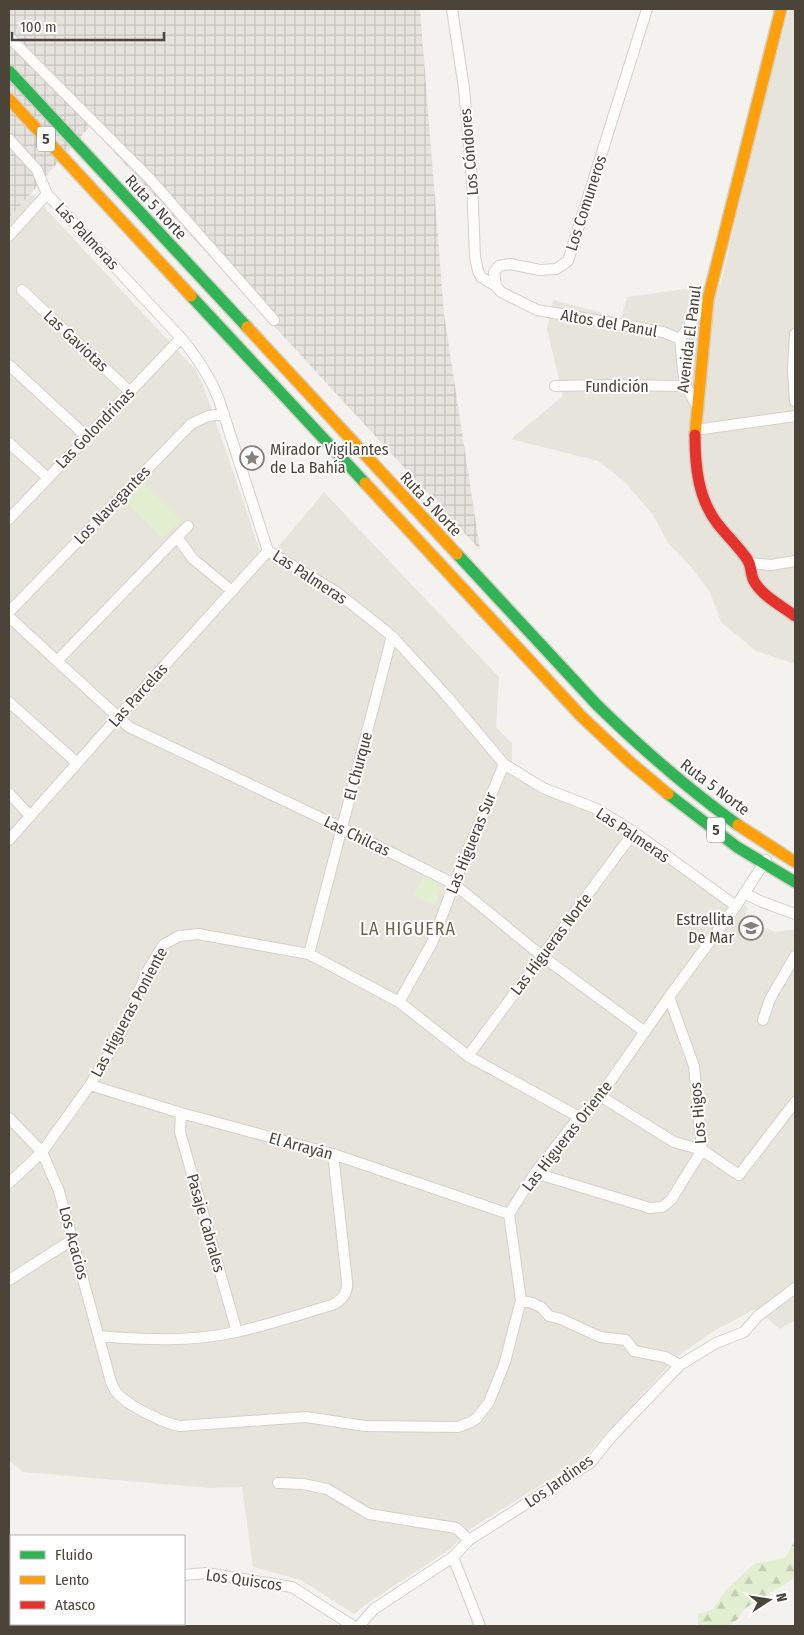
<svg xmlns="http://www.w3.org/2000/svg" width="804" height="1635" font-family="'Fira Sans Condensed',sans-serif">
	<defs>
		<pattern id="industrial-grid" width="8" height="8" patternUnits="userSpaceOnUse" patternTransform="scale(1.25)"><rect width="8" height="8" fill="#e6e2de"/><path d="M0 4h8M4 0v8" fill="none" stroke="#c7c3bf"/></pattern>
		<pattern id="forest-firs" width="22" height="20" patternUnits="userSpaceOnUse" patternTransform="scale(1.25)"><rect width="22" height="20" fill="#e1eecf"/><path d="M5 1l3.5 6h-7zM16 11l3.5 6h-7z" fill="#c3cdb2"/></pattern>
	</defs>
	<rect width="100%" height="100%" fill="#f4f2ee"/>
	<path fill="#e7e4dc" d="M789,9H795V664L756,651L721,622L710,592L692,568L668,543L653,515L625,482L598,461L511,439L563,396L547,329L553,300L621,318L627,297L721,284L752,146Z
		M31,193L196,370L204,388L247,512L264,564L324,492L499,677L496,727L512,743V768L613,815L654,839L705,878L748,908L744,919L775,932L795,929V1320L780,1329L755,1309L714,1331L679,1355L584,1458L469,1530L449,1550L368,1603L354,1614L301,1580L253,1567L242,1487L209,1488L23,1472L9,1461V218Z"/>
	<path fill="url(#industrial-grid)" d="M9,9H420L444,314L480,550L90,126L9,218Z"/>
	<path fill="url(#forest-firs)" d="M795,1540V1578L744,1609L738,1619L727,1626L698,1625V1614L712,1610L726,1590L754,1564L785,1558Z"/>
	<path fill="#e1eecf" d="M143,483L181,520L163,538L125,501Z
		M423,877L442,886L435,905L413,895Z"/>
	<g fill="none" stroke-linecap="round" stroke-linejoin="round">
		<g stroke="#d2d0cb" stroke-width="12">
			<path id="street" d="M452,9L464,88L472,179L475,257L478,271L481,277L496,286
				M647,9L568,261L556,269L540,270L510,264L499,266L494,272L496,286L501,292L537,310L663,332L680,339
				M9,37L150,179L274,320
				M9,139L37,170L47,194L181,338C197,357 210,376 219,400L268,551L335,591L392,636L445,694L504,764L543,788L597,809L634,832L736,906
				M9,236L47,194
				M22,290L130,392
				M795,334L793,370L795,401
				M9,365L87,437
				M555,386L605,385L686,386L697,406
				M686,386L683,371L680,339L707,300
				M695,430L795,416
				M9,443L48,478
				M9,519L181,338
				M188,526L177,537L193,559L232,591
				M750,563L771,565L795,561
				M9,612L191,424L208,416L224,414
				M9,617L129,727L342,828L454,884L542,956L645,1032
				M57,661L177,537
				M9,702L77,763
				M9,793L30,816
				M9,840L118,717L268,551
				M744,893L760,901L795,914
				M309,954L392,636
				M399,1002L432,943L454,884L504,764
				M763,1020L770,999L795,956
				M468,1056L634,832
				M90,1085L181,1113L333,1154L509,1214
				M600,1096L674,1142L702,1150L739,1175L795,1102
				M181,1113L180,1132L237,1332
				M9,1118L42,1152L59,1191L111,1382C113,1386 114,1390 117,1393C127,1405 165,1424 180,1426L306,1417L365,1426L458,1427L471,1422L477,1418L489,1402L505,1362L521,1300L509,1214L535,1173L579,1117L600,1096L669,997L736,906L766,860
				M535,1173L650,1208L662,1207L671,1200L702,1150L694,1066L669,997
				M9,1183L42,1152L90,1085L121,1033L147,972L163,945L179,936L198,934L309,954L399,1002L468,1056L579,1117
				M9,1280L72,1240
				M521,1300L532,1303L541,1307L549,1316L561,1319L600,1337L626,1340L634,1351L665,1357L680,1365
				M99,1336C145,1340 191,1342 236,1332C269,1325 300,1314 332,1305C343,1300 348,1292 347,1281L333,1154
				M278,1483L303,1484L327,1489L369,1514L456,1528L469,1540
				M453,1557L480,1626
				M184,1575L206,1573L292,1587L353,1626
				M9,1581L11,1582
				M67,1624L70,1626
				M24,1626L26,1624
				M359,1626L374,1609L453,1557L469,1540L590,1463L613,1435L680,1365L716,1343L744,1332L758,1316L795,1288"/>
		</g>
		<g stroke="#d3cfc5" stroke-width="14">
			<path id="fast" d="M9,71L247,327
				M191,296L365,483
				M457,554L597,705C641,748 688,789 738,825
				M668,794L737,847L795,882"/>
		</g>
		<g stroke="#d3cfc5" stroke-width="14">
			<path id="slow" d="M9,99L191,296
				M247,327L457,554
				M695,435L708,299L781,9
				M365,483L582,717L631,763L668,794
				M738,825L795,862"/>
		</g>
		<g stroke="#d3cfc5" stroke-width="14">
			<path id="jam" d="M695,435C695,466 698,498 717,523C727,536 738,546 747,559C752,566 750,574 754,581C762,596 782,606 795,616"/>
		</g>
		<use href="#street" stroke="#fdfdfc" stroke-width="10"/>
		<use href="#fast" stroke="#30b455" stroke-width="11"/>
		<use href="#slow" stroke="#ff9f0a" stroke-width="11"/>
		<use href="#jam" stroke="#e5322d" stroke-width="11"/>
	</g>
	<defs>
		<g id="sight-ring" transform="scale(1.25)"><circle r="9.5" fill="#fff" stroke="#868178" stroke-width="1.5"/><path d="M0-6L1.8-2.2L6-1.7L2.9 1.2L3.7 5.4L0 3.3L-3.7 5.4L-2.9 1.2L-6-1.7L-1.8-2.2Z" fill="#868178"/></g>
		<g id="school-ring" transform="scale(1.25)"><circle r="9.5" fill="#fff" stroke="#868178" stroke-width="1.5"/><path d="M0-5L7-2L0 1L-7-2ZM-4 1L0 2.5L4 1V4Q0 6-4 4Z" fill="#868178"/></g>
	</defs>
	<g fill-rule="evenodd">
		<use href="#sight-ring" x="252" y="458"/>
		<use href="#school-ring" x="751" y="928"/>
	</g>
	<g text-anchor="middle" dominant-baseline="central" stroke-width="4" stroke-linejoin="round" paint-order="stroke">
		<g fill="#fff" stroke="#817c74" stroke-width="1">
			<rect x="37" y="126.5" width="18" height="25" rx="4"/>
			<rect x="707" y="817.5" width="18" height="25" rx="4"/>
		</g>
		<g font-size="15" font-weight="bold" fill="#4b4439">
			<text x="46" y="139">5</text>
			<text x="716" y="830">5</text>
		</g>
		<g font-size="16" fill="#4b4439" stroke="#fff">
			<text transform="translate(469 152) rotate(-95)">Los Cóndores</text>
			<text transform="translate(586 203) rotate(-72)">Los Comuneros</text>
			<text transform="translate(156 207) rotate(47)">Ruta 5 Norte</text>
			<text transform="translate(87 236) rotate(47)">Las Palmeras</text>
			<text transform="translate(609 323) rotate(10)">Altos del Panul</text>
			<text transform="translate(689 339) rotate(-83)">Avenida El Panul</text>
			<text transform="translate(76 341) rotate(43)">Las Gaviotas</text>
			<text x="617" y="386">Fundición</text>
			<text transform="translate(95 428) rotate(-46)">Las Golondrinas</text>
			<text transform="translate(431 504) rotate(47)">Ruta 5 Norte</text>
			<text transform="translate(112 505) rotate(-46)">Los Navegantes</text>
			<text transform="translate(310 577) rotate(33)">Las Palmeras</text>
			<text transform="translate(138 695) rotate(-48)">Las Parcelas</text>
			<text transform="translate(358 766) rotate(-75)">El Churque</text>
			<text transform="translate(715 787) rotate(37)">Ruta 5 Norte</text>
			<text transform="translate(633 835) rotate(34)">Las Palmeras</text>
			<text transform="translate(357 836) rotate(26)">Las Chilcas</text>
			<text transform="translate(471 843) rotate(-68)">Las Higueras Sur</text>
			<text transform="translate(551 944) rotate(-53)">Las Higueras Norte</text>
			<text transform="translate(129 1012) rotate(-62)">Las Higueras Poniente</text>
			<text transform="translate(698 1113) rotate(-95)">Los Higos</text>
			<text transform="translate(567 1136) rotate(-52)">Las Higueras Oriente</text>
			<text transform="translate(301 1146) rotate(15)">El Arrayán</text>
			<text transform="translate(206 1223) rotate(74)">Pasaje Cabrales</text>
			<text transform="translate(74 1243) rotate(75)">Los Acacios</text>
			<text transform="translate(559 1481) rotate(-35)">Los Jardines</text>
			<text transform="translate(244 1580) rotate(8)">Los Quiscos</text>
		</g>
		<g font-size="16" fill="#4b4439" stroke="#fff" text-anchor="start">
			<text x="270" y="449">Mirador Vigilantes<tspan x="270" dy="18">de La Bahía</tspan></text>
			<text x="734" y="919" text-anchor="end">Estrellita<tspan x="734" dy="18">De Mar</tspan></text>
		</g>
		<g font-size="18" letter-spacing="1" fill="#6e6250" stroke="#fff">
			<text x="408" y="929">LA HIGUERA</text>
		</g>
	</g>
	<rect width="804" height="1635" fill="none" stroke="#4b4439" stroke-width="20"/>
	<rect x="10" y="1535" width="175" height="90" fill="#ffffff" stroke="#b7b4b0"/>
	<rect x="20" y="1551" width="25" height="8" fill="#30b455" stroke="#b7b4b0"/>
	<text x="55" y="1560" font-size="15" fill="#4b4439">Fluido</text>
	<rect x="20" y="1576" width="25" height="8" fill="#ff9f0a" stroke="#b7b4b0"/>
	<text x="55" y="1585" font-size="15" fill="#4b4439">Lento</text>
	<rect x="20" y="1601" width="25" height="8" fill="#e5322d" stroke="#b7b4b0"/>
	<text x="55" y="1610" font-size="15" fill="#4b4439">Atasco</text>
	<g transform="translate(769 1600) rotate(78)" stroke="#ffffff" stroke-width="4" paint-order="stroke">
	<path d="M0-4L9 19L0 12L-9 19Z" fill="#4b4439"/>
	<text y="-8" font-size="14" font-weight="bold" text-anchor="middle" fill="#4b4439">N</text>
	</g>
	<path d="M12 32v8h152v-8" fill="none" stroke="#4b4439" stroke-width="2.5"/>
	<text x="20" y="32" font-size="15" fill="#4b4439" stroke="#ffffff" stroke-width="4" paint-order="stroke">100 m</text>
</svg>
